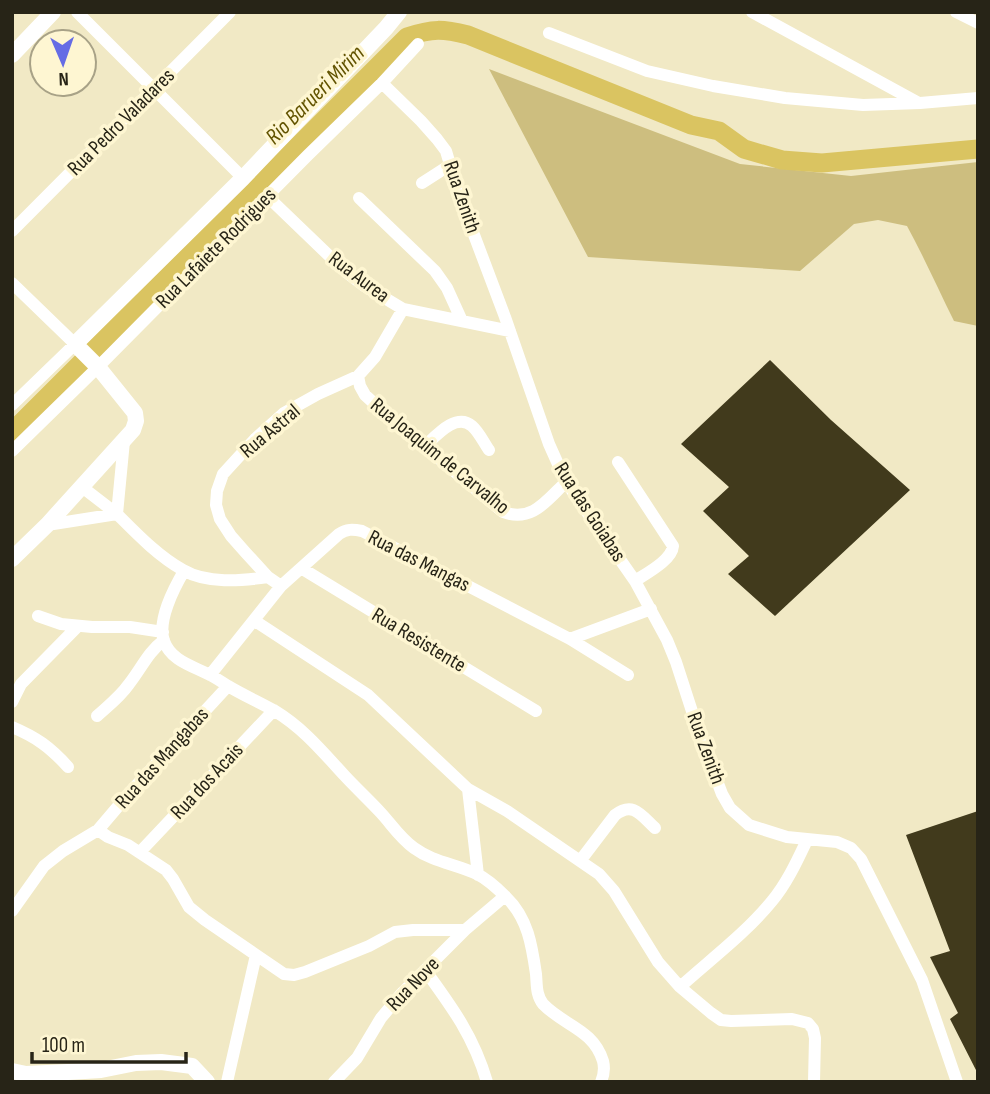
<svg xmlns="http://www.w3.org/2000/svg" width="990" height="1094" font-family="'Sofia Sans Condensed',sans-serif">
	<rect width="100%" height="100%" fill="#f1e9c5"/>
	<path fill="#cdbe7f" d="M489,69L740,164L851,176L978,162V326L954,321C938,289 924,257 907,226L878,220L854,224L800,271L588,257Z"/>
	<g fill="none" stroke-linecap="round" stroke-linejoin="round">
		<path stroke="#dac461" stroke-width="19" d="M12,432L407,37C433,28 443,29 468,35L691,125L719,131L744,149L782,160L822,163L978,149"/>
	</g>
	<path fill="#413a1c" d="M770,360L831,420L910,490L775,616L728,574L749,556L703,511L729,487L681,444Z
		M978,811V1074L950,1019L958,1013L930,957L950,951L906,835Z"/>
	<g fill="none" stroke-linecap="round" stroke-linejoin="round">
		<path stroke="#fff" stroke-width="12" d="M77,12L243,178
			M752,12L917,102
			M956,12L978,23
			M549,33L647,71L713,86L785,98L863,105L920,103L978,98
			M382,83L421,121L437,139L446,151L459,195L505,317L549,444L566,482L635,581L667,640L676,662L700,736L722,794L730,808L749,825L787,837L837,842L851,848L861,859L922,980L957,1082
			M422,183L450,165
			M268,197L346,272L363,285L403,309L510,331
			M359,198L435,271L447,288L462,321
			M12,231L230,12
			M12,283L75,344L12,405
			M358,376L360,386L365,395L389,417L503,512C532,523 547,500 566,482
			M124,441L117,514C137,534 158,556 183,570C207,584 241,581 268,577
			M424,447C436,436 456,412 472,426C479,432 484,443 489,450
			M12,451L98,367L308,155L382,83L418,44
			M618,462L673,546C672,560 647,573 635,581
			M47,525L117,514L82,487
			M301,568L536,711
			M184,571C174,588 157,621 164,641C171,661 193,666 210,675C216,678 222,682 228,686C243,695 259,702 275,711C303,728 322,751 344,775C356,788 369,800 381,813C392,825 400,838 414,848C433,862 456,864 477,874C487,879 498,889 506,897C528,918 532,946 536,974C537,985 536,995 543,1004C564,1026 593,1029 603,1061C605,1069 604,1075 601,1082
			M281,586L268,577L246,553L231,536L220,519L216,505L217,491L223,474L255,439L284,413L318,394L358,376L375,357L403,309
			M38,616L61,624L92,627H130L163,632
			M255,621L368,695L468,789L507,811L599,874L614,891L658,962L680,987L711,1013L721,1020L731,1021L792,1019L808,1023L813,1029L815,1038L814,1082
			M570,639L651,609
			M210,675L281,586L339,534C347,529 352,529 362,531L570,639L628,675
			M12,702L21,684L78,626
			M97,716C108,706 120,697 129,684C141,669 148,652 164,640
			M12,727C36,737 50,747 68,767
			M468,789L478,875
			M98,830L108,837L128,845L166,870L173,879L189,907L205,920L284,974L294,975L305,972L369,946L395,932L413,930H465
			M140,852L274,710
			M580,861L615,815C633,801 641,815 655,828
			M12,911L44,866L63,851L98,830L132,790L228,686
			M425,970C452,1007 474,1037 487,1082
			M680,987C711,959 746,933 772,901C787,883 797,861 807,840
			M227,1082L256,955
			M334,1082L357,1058L381,1018L401,994L465,930L505,896"/>
		<path stroke="#fff" stroke-width="16" d="M12,55L53,12
			M12,559L47,525L133,430L136,421L135,413L98,367L75,344L243,178L386,28L399,12
			M12,1071L26,1074L68,1072L101,1070L136,1063L161,1062L192,1066L207,1082"/>
	</g>
	<g text-anchor="middle" dominant-baseline="central" stroke-width="7" stroke-linejoin="round" paint-order="stroke">
		<g font-size="21" fill="#272417" stroke="#fef6d2">
			<text transform="translate(121 122) rotate(-45)">Rua Pedro Valadares</text>
			<text transform="translate(462 197) rotate(71)">Rua Zenith</text>
			<text transform="translate(216 248) rotate(-45)">Rua Lafaiete Rodrigues</text>
			<text transform="translate(359 277) rotate(37)">Rua Aurea</text>
			<text transform="translate(270 431) rotate(-40)">Rua Astral</text>
			<text transform="translate(440 456) rotate(39)">Rua Joaquim de Carvalho</text>
			<text transform="translate(590 512) rotate(57)">Rua das Goiabas</text>
			<text transform="translate(419 561) rotate(27)">Rua das Mangas</text>
			<text transform="translate(419 640) rotate(31)">Rua Resistente</text>
			<text transform="translate(706 748) rotate(70)">Rua Zenith</text>
			<text transform="translate(162 758) rotate(-48)">Rua das Mangabas</text>
			<text transform="translate(207 781) rotate(-47)">Rua dos Acais</text>
			<text transform="translate(413 984) rotate(-46)">Rua Nove</text>
		</g>
		<g font-size="23" font-style="italic" fill="#625300" stroke="#fef6d2">
			<text transform="translate(315 95) rotate(-45)">Rio Barueri Mirim</text>
		</g>
	</g>
	<rect width="990" height="1094" fill="none" stroke="#272417" stroke-width="28"/>
	<g transform="translate(63 63) rotate(178)"><circle r="33" fill="#fef6d2" stroke="#a8a287" stroke-width="2"/>
	<path d="M0-5L12 26L0 18L-12 26Z" fill="#656ce5"/>
	<text y="-10" font-size="19" font-weight="bold" text-anchor="middle" fill="#272417">N</text>
	</g>
	<path d="M32 1052v10h154v-10" fill="none" stroke="#272417" stroke-width="3.5"/>
	<text x="42" y="1052" font-size="21" fill="#272417" stroke="#fef6d2" stroke-width="5" paint-order="stroke">100 m</text>
</svg>
